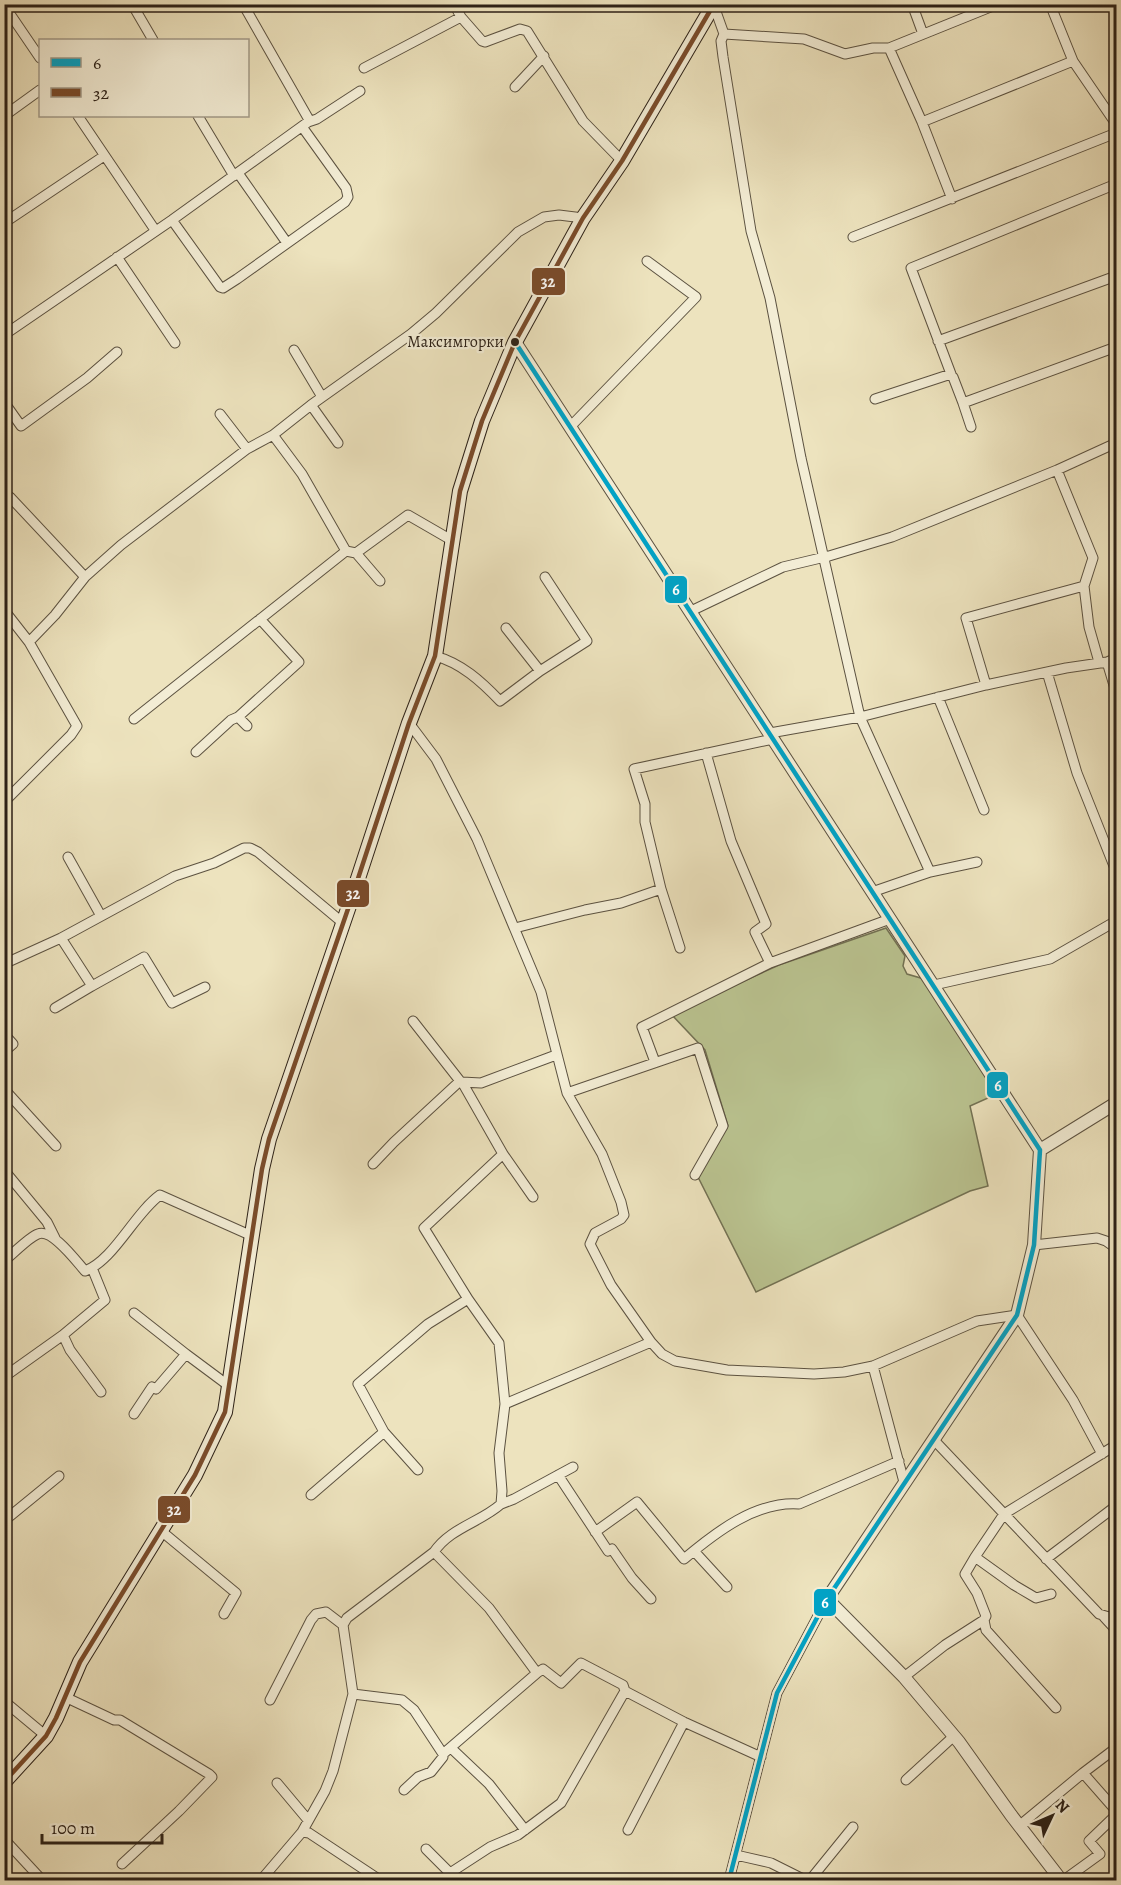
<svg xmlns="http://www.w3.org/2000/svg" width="1121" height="1885" font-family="Alegreya,serif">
	<rect width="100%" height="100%" fill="#ede3be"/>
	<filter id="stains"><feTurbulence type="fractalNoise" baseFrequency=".00333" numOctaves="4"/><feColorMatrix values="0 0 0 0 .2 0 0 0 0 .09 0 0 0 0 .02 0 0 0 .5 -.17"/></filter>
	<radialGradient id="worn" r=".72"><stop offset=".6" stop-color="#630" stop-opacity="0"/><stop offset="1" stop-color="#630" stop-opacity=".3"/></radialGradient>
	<path fill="#bac390" stroke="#737254" stroke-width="1.5" d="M886,928L905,956L903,966L907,974L924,979L997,1094L970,1106L988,1186L970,1191L756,1292L698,1177L728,1126L705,1050L671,1014L779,965Z"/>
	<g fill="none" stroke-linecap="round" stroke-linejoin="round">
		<g stroke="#5c5241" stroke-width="11">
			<path id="minor" d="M132,4L153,40
				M243,4L308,118V122
				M454,4L461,17L482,41L485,42L520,29L527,31L583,121L622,161
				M912,4L923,34
				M1050,4L1073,61L1116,124
				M714,6L724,34L804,39L845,54L873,48H889L998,4
				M8,11L40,58
				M724,34L721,41L723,57L751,231L770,298L801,458L860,717L930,872L872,892
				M889,48L922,122L1073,61
				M364,68L461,17
				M515,87L544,56
				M4,116L40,90
				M78,116L155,230
				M198,116L234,176
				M922,122L952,199
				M238,173L287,243
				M172,220L220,287L223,288L237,279L345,202L348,197L346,188L303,128
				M4,223L104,156
				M853,237L1116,133
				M117,257L175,343
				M4,335L172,220L308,122L317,119L360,91
				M938,341L1116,276
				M294,350L322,397
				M953,377L963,403L1116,347
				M875,399L951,374L911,268L1116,184
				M4,402L21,426L87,378L117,352
				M963,403L971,427
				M311,405L338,443
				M220,414L247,449
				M570,427L696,297L647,261
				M273,435L302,474L346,551
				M10,497L85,577
				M356,553L380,581
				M1084,586L1089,627L1099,662
				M4,610L29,642
				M691,611L783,567L829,556L892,537L1057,470L1116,443
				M506,628L540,671
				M435,656C461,663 481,681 500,701L540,671L587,641L545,577
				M1107,662L1116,692
				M1047,672L1077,773L1116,871
				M986,685L966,618L1084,586L1093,558L1057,470
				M938,697L984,810
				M134,719L346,551L356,553L408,515L453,541
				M409,723L436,759L477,839L541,992L567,1093L602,1154L621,1202L624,1215L621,1219L595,1233L590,1244L611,1285L651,1342L662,1354L675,1361L727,1370L814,1374L844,1372L873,1366L904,1482
				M247,726L238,717L299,662L260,619
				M770,733L860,717L986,685L1066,668L1107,662L1116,658
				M196,752L231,720L238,717
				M4,802L71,735L77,726L29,642L55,615L85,577L121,545L247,449L273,435L311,405L411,334L436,313L518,232L544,217L559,215L583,218
				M68,857L101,916
				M930,872L977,862
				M661,889L645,822V804L634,769L773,739
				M515,928L585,910L621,903L661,889L680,948
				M61,938L175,876L214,863L244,848H250L258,852L343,923
				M6,963L61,938L92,986L55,1008
				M770,963L890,919
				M934,985L1050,959L1116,921
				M92,986L144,957L172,1003L205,987
				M413,1021L460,1081
				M4,1034L13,1044L4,1052
				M655,1062L642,1027L770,963L755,932L766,924L731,841L706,753
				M462,1082L481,1083L556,1055
				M4,1089L56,1146
				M567,1093L698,1048L723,1126L695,1175
				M503,1154L533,1197
				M373,1164L394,1142L460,1081L462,1082L503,1154L424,1228L468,1299
				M4,1170L47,1222L55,1238
				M1034,1245L1097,1238L1106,1241L1116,1248
				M4,1261C13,1254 29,1237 38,1234C52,1228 76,1261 85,1271C114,1260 134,1214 160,1195L252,1236
				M134,1313L186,1354
				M63,1335L105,1300L92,1268
				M873,1366L977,1321L1017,1315L1073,1400L1102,1454
				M4,1377L63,1335L70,1350L101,1392
				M505,1404L651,1342
				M134,1414L152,1387L156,1389L186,1354L229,1386
				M384,1432L418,1470
				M934,1440L1099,1614L1109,1617L1116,1614
				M558,1475L608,1551L612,1549L632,1578L651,1599
				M501,1504L514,1499L573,1467
				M4,1521L59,1476
				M160,1530L236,1593L224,1614
				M595,1532L637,1502L684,1559C716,1532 756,1501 799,1504L899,1461
				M694,1551L727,1587
				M1046,1559L1116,1506
				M1051,1594L1036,1598L1014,1585L975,1557L1004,1514L1116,1445
				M1104,1617L1116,1630
				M984,1620L986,1630L1056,1708
				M537,1673L543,1669L561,1683L581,1663L623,1685L625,1691
				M904,1677L945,1645L984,1620L986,1616L977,1593L965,1574L975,1557
				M353,1694L402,1700L414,1710L443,1754L537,1673L489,1608L434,1552
				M65,1697L114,1720H120L209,1774L212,1777L179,1811L122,1864
				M270,1700L311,1620L316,1614L326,1612L343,1625
				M4,1701L46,1736
				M451,1748L489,1784L525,1830
				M1116,1748L1083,1773L1112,1806L1116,1808
				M906,1780L954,1736
				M277,1783L308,1820
				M404,1790L418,1777L431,1772L443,1757V1754
				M1019,1826L1083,1773
				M628,1830L684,1722
				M302,1832L309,1833L380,1880
				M4,1839L42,1880
				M426,1849L450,1873L443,1880
				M736,1855L771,1863L805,1880
				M450,1873L490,1847L518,1835L561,1803L625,1691L684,1722L761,1757
				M261,1880L302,1832L325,1791L333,1771L353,1694L343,1625L347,1618L434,1552C450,1528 481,1522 501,1504L502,1491L499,1453L505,1404L499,1343L468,1299L428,1324L358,1384L384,1432L311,1495
				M729,1880L777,1693L827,1599
				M810,1880L853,1827
				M1064,1880L1100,1854L1089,1841L1116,1815"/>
		</g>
		<g stroke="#5c5241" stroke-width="14">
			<path id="tertiary" d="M515,342L1040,1150L1034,1245L1017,1315L827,1599L904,1677L959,1742L1011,1815L1061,1880
				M1040,1150L1116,1103"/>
		</g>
		<g stroke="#2c2117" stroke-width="16">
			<path id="secondary" d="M4,1782L46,1736L56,1718L80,1662L195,1475L225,1412L262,1169L269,1139L349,906L409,723L435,656L460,491L482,421L515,342L583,218L622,161L714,4"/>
		</g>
		<use href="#minor" stroke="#f3edd5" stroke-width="9"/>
		<use href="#tertiary" stroke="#f3edd5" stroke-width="12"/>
		<use href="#secondary" stroke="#f3edd5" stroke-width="14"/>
		<g stroke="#f3edd5" stroke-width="9">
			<path id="bus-1" d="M515,342L1040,1150L1034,1245L1017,1315L827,1599L777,1693L729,1880"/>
		</g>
		<g stroke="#f3edd5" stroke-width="9">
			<path id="bus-2" d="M4,1782L46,1736L56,1718L80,1662L195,1475L225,1412L262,1169L269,1139L349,906L409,723L435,656L460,491L482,421L515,342L583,218L622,161L714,4"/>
		</g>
		<use href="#bus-1" stroke="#02a2c5" stroke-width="4.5"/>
		<use href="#bus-2" stroke="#7a4b2a" stroke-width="4.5"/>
	</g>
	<circle fill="#2c2117" stroke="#f3edd5" stroke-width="2" cx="515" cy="342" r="5"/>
	<g text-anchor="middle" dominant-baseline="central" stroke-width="4.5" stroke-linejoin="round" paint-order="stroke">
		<g font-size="16" fill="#2c2117" stroke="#f3edd5" text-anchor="end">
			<text x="504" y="342">Максимгорки</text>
		</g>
	</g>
	<g stroke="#f3edd5" stroke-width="2">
		<rect x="531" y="267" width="35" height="29" rx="6" fill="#7a4b2a"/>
		<rect x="664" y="575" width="24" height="29" rx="6" fill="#02a2c5"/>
		<rect x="336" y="879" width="34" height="29" rx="6" fill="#7a4b2a"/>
		<rect x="986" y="1071" width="23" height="28" rx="6" fill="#02a2c5"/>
		<rect x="157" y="1495" width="34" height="29" rx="6" fill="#7a4b2a"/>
		<rect x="813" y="1588" width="24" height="29" rx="6" fill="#02a2c5"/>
	</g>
	<g font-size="16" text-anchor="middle" font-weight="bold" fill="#fff">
		<text x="548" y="287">32</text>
		<text x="676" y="595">6</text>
		<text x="353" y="899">32</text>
		<text x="998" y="1091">6</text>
		<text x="174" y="1515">32</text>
		<text x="825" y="1608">6</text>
	</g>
	<rect width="1121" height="1885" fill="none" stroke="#ede3be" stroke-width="24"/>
	<rect x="6" y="6" width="1109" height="1873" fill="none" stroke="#2c2117" stroke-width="3"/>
	<rect x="12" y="12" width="1097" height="1861" fill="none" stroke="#2c2117" stroke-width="1.5"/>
	<rect x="39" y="39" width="210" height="78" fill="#f3edd5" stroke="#a39b89" stroke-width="1.5"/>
	<rect x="51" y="58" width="30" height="9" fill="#02a2c5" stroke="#a39b89" stroke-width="1.5"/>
	<text x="93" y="69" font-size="18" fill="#2c2117">6</text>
	<rect x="51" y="88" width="30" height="9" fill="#7a4b2a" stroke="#a39b89" stroke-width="1.5"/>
	<text x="93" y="99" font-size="18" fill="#2c2117">32</text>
	<g transform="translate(1052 1816) rotate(46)" stroke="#f3edd5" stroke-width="4.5" paint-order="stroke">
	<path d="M0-4.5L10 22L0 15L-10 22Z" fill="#2c2117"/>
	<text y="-9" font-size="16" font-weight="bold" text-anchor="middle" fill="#2c2117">N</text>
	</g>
	<path d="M42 1834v9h120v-9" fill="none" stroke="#2c2117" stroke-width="3"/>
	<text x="51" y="1834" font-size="18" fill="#2c2117" stroke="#f3edd5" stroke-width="4.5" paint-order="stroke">100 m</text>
	<rect width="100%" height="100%" filter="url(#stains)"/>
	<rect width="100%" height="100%" fill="url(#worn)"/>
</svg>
